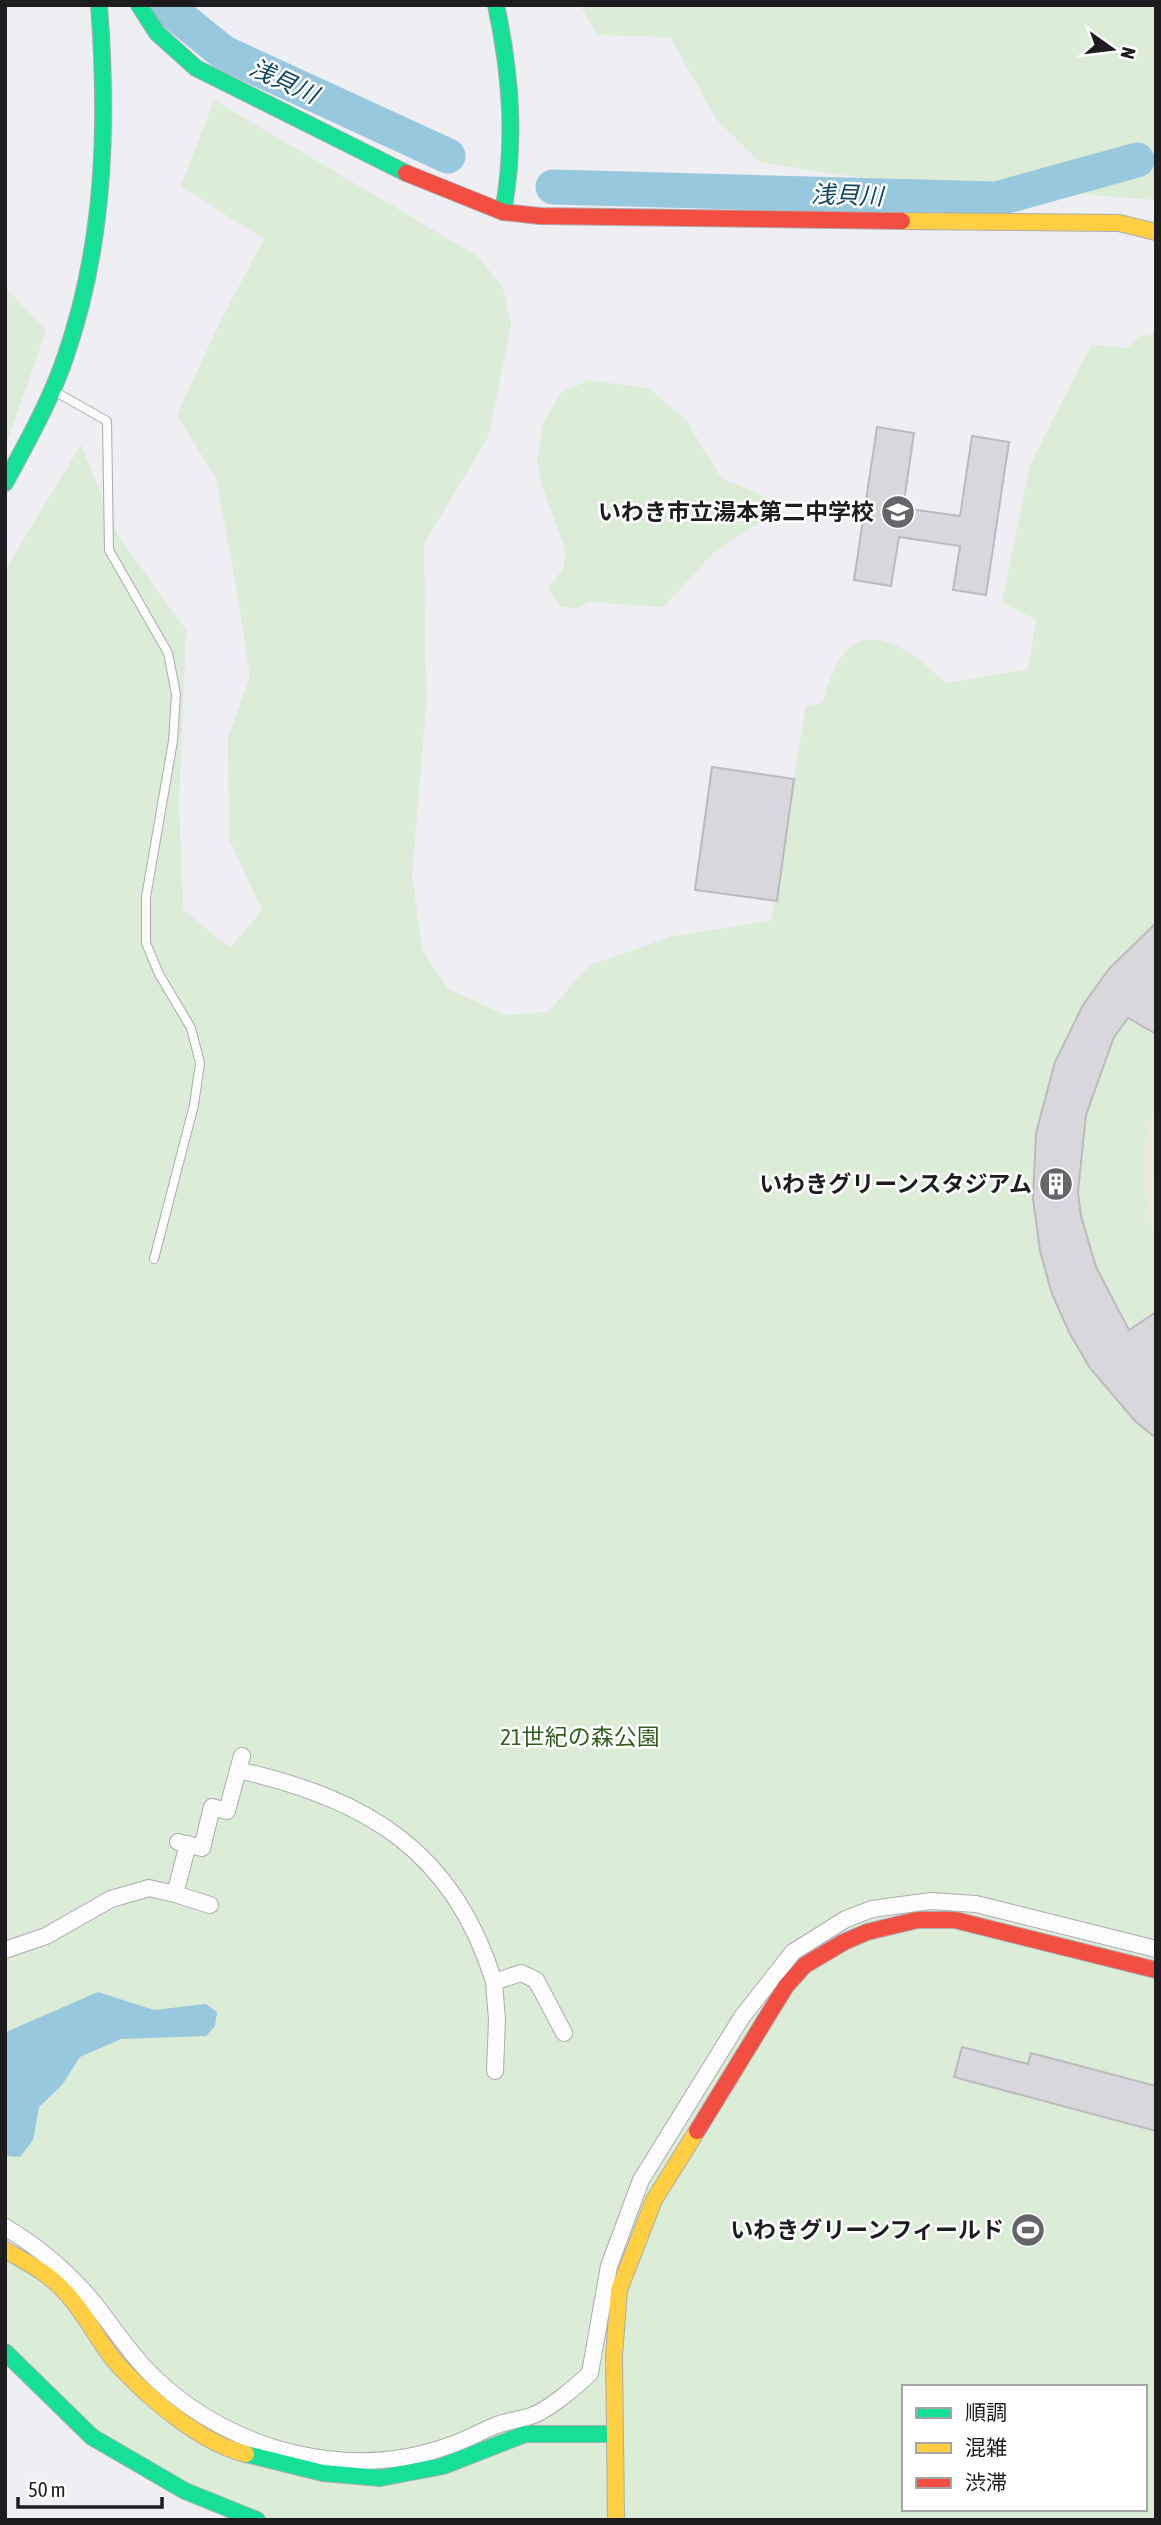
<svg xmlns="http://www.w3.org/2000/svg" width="1161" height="2525" font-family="'Asap Condensed','Noto Sans JP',sans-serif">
	<rect width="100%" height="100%" fill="#eeeef3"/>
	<path fill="#dbecd7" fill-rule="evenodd" d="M580,5H1156V200L848,176L760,162L717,120L670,37L598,35Z
		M214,100L477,256L503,287L511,325L488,437L424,543L426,705L412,874L422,950L448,989L505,1015L548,1012L590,965L673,936L771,921L806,706L823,703C834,659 852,621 903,649C918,656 933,673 947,683L1028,669L1036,620L1002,602L1030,465L1091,345L1127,348L1139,337L1156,332V2520H257L92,2437L5,2352V570L81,445L119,537L186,630L179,802L183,910L230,948L262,910L229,839L228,738L250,676L237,591L216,478L177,415L219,324L264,239L181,186ZM904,2387H1145V2509H904Z
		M5,287L46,331L5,447Z
		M589,380L650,389L686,420L721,478L771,499L772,514L712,554L664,607L589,602L576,609L560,606L548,589L564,567L565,549L541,482L537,461L543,423L561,393Z"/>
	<path fill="#ede8d6" d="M1156,1102L1153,1171L1156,1243C1143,1197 1139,1148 1156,1102Z"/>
	<path fill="#98c8dd" d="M98,1992L154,2010L206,2004L217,2012L215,2026L206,2036L121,2039L80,2057L62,2085L39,2107L33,2140L20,2157L7,2156L6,2032Z"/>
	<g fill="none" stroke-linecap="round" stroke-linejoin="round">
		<path stroke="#98c8dd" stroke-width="35" d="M169,5L172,11L224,53L448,156
			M553,187L996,199L1137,160"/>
	</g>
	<path fill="#d8d7db" stroke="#bbbabe" stroke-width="2" d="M877,427L914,433L903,508L960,516L972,436L1009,442L986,595L953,590L960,546L899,537L891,586L854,580Z
		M712,767L794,779L777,901L695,890Z
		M1156,923V1034L1128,1018L1114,1037L1086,1115L1078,1192L1081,1216L1096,1267L1129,1330L1156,1312V1438L1135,1421L1090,1368L1070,1334L1052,1294L1040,1251L1033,1199L1036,1133L1055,1062L1083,1005L1109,969Z
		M962,2047L1028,2064L1031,2053L1156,2086V2131L954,2077Z"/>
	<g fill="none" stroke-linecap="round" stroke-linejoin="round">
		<g stroke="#acacb0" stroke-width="10">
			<path id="lane" d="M54,391L107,421L109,550L168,653L176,694L173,741L146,897V943L159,974L191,1028L200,1063L194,1105L154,1259"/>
		</g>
		<g stroke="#acacb0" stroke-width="18">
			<path id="street" d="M242,1756L238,1770C367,1799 454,1851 494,1982
				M178,1842L202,1848L212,1807L227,1811L238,1770
				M188,1844L175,1894L210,1905
				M5,1950L46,1936L111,1899L149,1888L175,1894
				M495,2071L497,2020L494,1982L521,1973L536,1980L564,2033
				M5,2227C39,2247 69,2273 94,2303C115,2330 133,2358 158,2381C234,2452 351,2482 451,2445C466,2440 480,2432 494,2426C506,2421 519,2420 531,2416C547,2411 577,2386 590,2373L609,2266L641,2180L742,2017L793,1952L846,1919L872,1909L931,1901L976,1904L1156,1949"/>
		</g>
		<g stroke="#acacb0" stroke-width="18">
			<path id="fast" d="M139,5L157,33L196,68L406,173
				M496,5C511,75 516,142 503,212
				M5,483C27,442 50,402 65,358C105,244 108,124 99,5
				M5,2352L92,2437L185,2491L257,2520
				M246,2454L323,2473L380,2478L443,2466L525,2434H613"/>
		</g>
		<g stroke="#acacb0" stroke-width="18">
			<path id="slow" d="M902,221L1119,223L1156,232
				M5,2250C26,2262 50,2274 66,2293C87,2315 99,2344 120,2367C151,2400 201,2443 246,2454
				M616,2520L614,2356L619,2290L654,2200L697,2131"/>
		</g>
		<g stroke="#acacb0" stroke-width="18">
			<path id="jam" d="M406,173L503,212L540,216L902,221
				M697,2131L786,1986L805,1965L844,1942L867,1932L917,1920H955L1156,1970"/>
		</g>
		<path stroke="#d9d9da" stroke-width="3.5" stroke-dasharray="3.5 3.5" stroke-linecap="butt" d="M1132,1332L1156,1317
			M1145,1347L1156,1338"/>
		<use href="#lane" stroke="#fcfcfd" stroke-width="8"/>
		<use href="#street" stroke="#fcfcfd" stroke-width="16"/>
		<use href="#fast" stroke="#16e098" stroke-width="16"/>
		<use href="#slow" stroke="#ffcf43" stroke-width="16"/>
		<use href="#jam" stroke="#f24e42" stroke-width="16"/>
	</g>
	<defs>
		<g id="school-disc" transform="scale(1.75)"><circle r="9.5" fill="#66666a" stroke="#fff"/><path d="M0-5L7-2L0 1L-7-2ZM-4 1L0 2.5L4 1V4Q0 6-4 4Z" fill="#fff"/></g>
		<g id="building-disc" transform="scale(1.75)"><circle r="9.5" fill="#66666a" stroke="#fff"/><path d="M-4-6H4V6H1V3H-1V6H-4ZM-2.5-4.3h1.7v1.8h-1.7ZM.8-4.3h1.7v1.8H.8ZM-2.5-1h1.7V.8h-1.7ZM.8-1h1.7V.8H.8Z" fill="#fff"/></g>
		<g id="stadium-disc" transform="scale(1.75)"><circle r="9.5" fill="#66666a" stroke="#fff"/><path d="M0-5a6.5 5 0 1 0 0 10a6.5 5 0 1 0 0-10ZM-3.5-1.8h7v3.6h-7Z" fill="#fff"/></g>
	</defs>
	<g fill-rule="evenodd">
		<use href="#school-disc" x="898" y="512"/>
		<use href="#building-disc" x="1056" y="1184"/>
		<use href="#stadium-disc" x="1028" y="2230"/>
	</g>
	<g text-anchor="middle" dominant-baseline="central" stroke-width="5" stroke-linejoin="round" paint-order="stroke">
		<g font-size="23" font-weight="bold" fill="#1d1d20" stroke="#fff" text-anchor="end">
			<text x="874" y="512">いわき市立湯本第二中学校</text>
			<text x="1032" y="1184">いわきグリーンスタジアム</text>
			<text x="1004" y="2230">いわきグリーンフィールド</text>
		</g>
		<g font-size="23" fill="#315f1b" stroke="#fff">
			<text x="580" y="1737">21世紀の森公園</text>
		</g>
		<g font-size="24" font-style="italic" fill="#0d485c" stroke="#fff">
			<text transform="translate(284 81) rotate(25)">浅貝川</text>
			<text transform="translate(847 195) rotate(2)">浅貝川</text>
		</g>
	</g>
	<rect width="1161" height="2525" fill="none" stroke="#1d1d20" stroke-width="14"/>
	<rect x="902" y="2385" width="245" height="126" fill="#ffffff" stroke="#a5a5a6" stroke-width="2"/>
	<rect x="916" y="2408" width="35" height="10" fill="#16e098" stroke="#a5a5a6" stroke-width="2"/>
	<text x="965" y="2420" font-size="21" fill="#1d1d20">順調</text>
	<rect x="916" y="2443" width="35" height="10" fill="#ffcf43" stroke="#a5a5a6" stroke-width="2"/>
	<text x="965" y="2455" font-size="21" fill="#1d1d20">混雑</text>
	<rect x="916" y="2478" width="35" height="10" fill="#f24e42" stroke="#a5a5a6" stroke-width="2"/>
	<text x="965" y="2490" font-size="21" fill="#1d1d20">渋滞</text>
	<g transform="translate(1112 49) rotate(104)" stroke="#ffffff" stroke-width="5" paint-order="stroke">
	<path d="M0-5L12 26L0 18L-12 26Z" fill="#1d1d20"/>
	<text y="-10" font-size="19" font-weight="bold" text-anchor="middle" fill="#1d1d20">N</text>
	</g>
	<path d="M18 2497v10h144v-10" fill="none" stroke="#1d1d20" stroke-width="3.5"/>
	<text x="28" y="2497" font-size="21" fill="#1d1d20" stroke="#ffffff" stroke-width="5" paint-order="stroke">50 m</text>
</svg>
